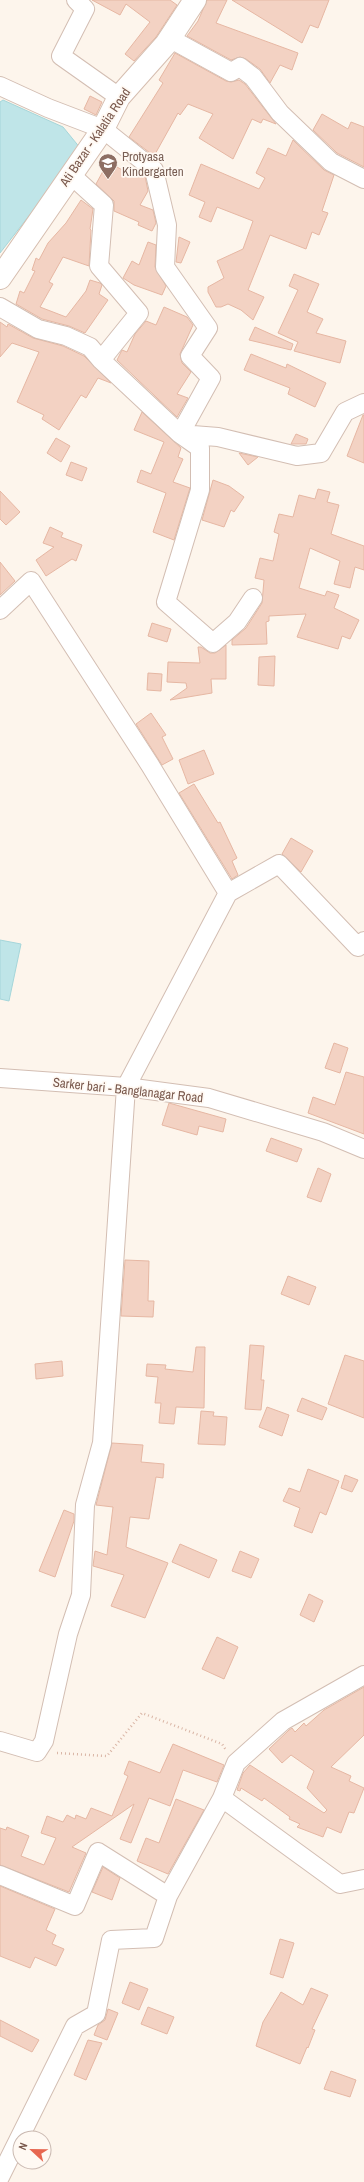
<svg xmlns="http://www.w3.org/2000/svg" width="364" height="2182" font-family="'Archivo Narrow',sans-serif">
	<rect width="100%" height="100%" fill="#fdf5ec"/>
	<path fill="#bfe5e8" stroke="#a5d6da" d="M3,100L63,127L81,149L0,253V102Z
		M0,940L21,944L9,1001L0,999Z"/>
	<path fill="#f3d2c3" stroke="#e6b7a3" d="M92,0H170L177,5L156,37L134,61L125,54L150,22L126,4L120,15Z
		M207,0H227L216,23L298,53L292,70L280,65L270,83L260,69L246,59L240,57L231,60L187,36L198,21Z
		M232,0H329L318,28L310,25L302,43Z
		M175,53L226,81L231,82L239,80L245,84L276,124L263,119L261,123L252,119L233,159L199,138L213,114L188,104L180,115L178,113L154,156L129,137L163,83L159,80Z
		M90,96L102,102L96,115L84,109Z
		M322,114L348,129L351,122L364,127V167L337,153L313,130Z
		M293,140L324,170L334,175L322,211L328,213L319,235L312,232L306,249L270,235L248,290L264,297L253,320L241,310L228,304L221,307H216L208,292V287L224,278L217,261L243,249L253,221L217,207L211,222L199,217L205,202L189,195L201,164L259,189L265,178L256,173L268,148L286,156Z
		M108,162L133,176L137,171L145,176L148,191L140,205L153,210L156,223L152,231L138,225L139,222L114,211V201L96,184Z
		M81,200L93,209L90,229L91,230L89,266L63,257L49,282L53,284L40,307L66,317L86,291L90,280L100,283L102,285L99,294L108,300L85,333L69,326L42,319L16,304L20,291L24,293L35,271L32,270L36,258L39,260L48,243L66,223Z
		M179,237L190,242L181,263L176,262Z
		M148,242L156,245L155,267L166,286L162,295L134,285L123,278L132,261L139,265Z
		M294,274L319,284L307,312L323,319L316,333L346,341L340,363L294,351L298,342L278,333L298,290L289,286Z
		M164,307L187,317L193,325L180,354L182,363L191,372L177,394L188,398L177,417L117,360L122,350L127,352L135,334L146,321L156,325Z
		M0,322L7,327L8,324L33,338L63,346L84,356L111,383L98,378L86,398L81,395L59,430L42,419L44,415L17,402L39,352L12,343L0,357Z
		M255,327L293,344L291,350L249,340Z
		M251,354L286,368L287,364L326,383L315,407L288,394L290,388L244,370Z
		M142,412L181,448L178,457L183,459L173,482L190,488L174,540L153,532L166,493L137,482L141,470L151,474L164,442L134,430Z
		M363,415H364V463L347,456Z
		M296,434L308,439L306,444H291Z
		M56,438L70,446L61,462L47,453Z
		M239,453L258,457L248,465Z
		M71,462L87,468L82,481L66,475Z
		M213,480L229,486L244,497L234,512L231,510L224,527L202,520Z
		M318,489L330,492L327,502L339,505L331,534L364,546V570L355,567L350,588L334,584L340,561L310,548L299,588L325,596L327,591L339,595L334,608L359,620L350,639L342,636L338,649L297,637L306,614L269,616V621L266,622L267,644L232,645V640L246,628L262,603L264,580L255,578L260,558L273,561L279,534L274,532L279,514L293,517L299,495L315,499Z
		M0,491L20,512L6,525L0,519Z
		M50,527L63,533L61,537L82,545L76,561L72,559L46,576L36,560L54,547L43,543Z
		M0,562L15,581L0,595Z
		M152,623L171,629L167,642L148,636Z
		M226,645V679H211L212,693L170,700L187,688L186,683L167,682L168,662L200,663L198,647H201L210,653H215Z
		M275,656L274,686L258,685L259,657Z
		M148,673L162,674L161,691L147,690Z
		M151,713L166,735L162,737L173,759L162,765L136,724Z
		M204,750L214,774L188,784L179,760Z
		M194,784L218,823L220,822L237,858L232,861L238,875L232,879L179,793Z
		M291,838L313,851L301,872L282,854Z
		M334,1043L348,1048L340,1073L325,1068Z
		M346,1072L364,1077V1134L308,1113L313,1097L335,1105Z
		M169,1103L226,1119L223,1132L199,1126L197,1135L162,1125Z
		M271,1138L302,1149L297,1162L266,1151Z
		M318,1168L331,1174L321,1202L307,1197Z
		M125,1260L149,1261L148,1301H154L153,1317L121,1316Z
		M288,1276L316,1287L309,1305L281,1294Z
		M250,1345L264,1346L261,1380H264L261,1410L245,1409Z
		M196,1347H205L204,1408L176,1407L174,1424L159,1423L161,1403H155L158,1377L146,1376L147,1364L166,1365L165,1369L193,1372Z
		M345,1355L364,1361V1418L328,1404Z
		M62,1361L63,1376L36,1379L35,1364Z
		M302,1398L327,1408L322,1420L297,1411Z
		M267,1407L289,1415L282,1436L259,1427Z
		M201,1411L214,1412L213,1416L227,1417L225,1445L198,1444Z
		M112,1443L143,1445L141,1462L164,1464L163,1478L156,1477L149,1519L130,1517L126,1547L168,1563L145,1618L111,1606L124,1575L93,1566L95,1551L107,1555L113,1507L96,1505Z
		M308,1469L339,1481L326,1515L320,1512L312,1533L294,1526L300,1508L283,1501L289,1488L300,1492Z
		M345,1475L358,1480L352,1492L341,1488Z
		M64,1510L74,1514V1521L55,1577L39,1571Z
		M180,1544L217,1560L209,1578L172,1562Z
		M240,1551L259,1559L251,1578L232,1571Z
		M309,1594L323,1601L314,1622L300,1615Z
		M217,1637L238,1647L224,1679L202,1669Z
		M364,1687V1735L331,1767L351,1776L349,1781L364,1788L354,1813L349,1812L341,1833L327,1827L323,1837L297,1827L300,1824L289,1819L290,1817L264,1798L262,1801L241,1788L240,1791L237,1790L243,1773L250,1765L324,1813L327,1810L307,1788L314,1771L291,1755L282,1763L269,1749L289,1730L292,1728L295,1732L304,1723L306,1726L324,1710Z
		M173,1744L224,1765L217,1782L183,1770L170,1806L149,1798L131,1843L120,1839L134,1804L72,1847L86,1853L69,1892L0,1865V1828L6,1830L7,1827L29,1836L21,1856L44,1865L56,1838L41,1833L47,1816L63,1822L67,1815L75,1819L76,1815L86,1819L91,1808L112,1816L128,1776L124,1774L129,1761L160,1773Z
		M176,1799L204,1810L168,1874L137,1861L146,1838L159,1843Z
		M103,1867L120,1878L112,1900L92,1892Z
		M0,1886L55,1909L46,1930L56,1935L52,1944L64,1949L56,1966L35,1957L30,1968L0,1956Z
		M280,1939L294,1943L283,1978L270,1974Z
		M130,1982L148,1989L139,2010L122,2003Z
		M311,1988L328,1995L312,2029L315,2030L308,2048L307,2047L300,2064L256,2046L263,2022L281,1992L303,2005Z
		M148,2007L174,2017L167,2034L141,2024Z
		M108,2009L118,2013L107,2040L94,2035L98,2025L105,2020Z
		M0,2020L39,2040L32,2052L0,2036Z
		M88,2040L102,2043L86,2080L74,2075Z
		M331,2071L356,2080L350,2097L324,2089Z"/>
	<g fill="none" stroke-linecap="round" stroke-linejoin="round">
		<g stroke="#d3beb3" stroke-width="20">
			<path id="street" d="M76,0L85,9L61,56L119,97
				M169,38L231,72L240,67L253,77L280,113L331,162L364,179
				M0,86L48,108L103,129L154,170L167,225L165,267L208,328L190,356L211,378L180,434L200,448V490L166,602L213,643L237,622L253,598
				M71,175L104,205L99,266L139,313L101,360
				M0,307L38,329L66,336L90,347L101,360L180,434L218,437L297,456L321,453L345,412L364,403
				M0,610L31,581L150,765L228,893L126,1087L102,1443L85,1505L81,1595L68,1634L44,1741L37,1752L0,1741
				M228,893L279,864L358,947L364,941
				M0,1078L126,1087L209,1098L323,1132L364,1149
				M222,1798L236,1763L283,1721L364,1675
				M0,1875L75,1906L98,1852L168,1896L222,1798L340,1884L364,1879
				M0,2177L75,2026L96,2014L111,1940L154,1938L168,1896"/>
		</g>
		<g stroke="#d6beb0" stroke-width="24">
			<path id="secondary" d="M0,278L103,129L119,97L166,44L195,0"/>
		</g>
		<path stroke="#d9b5a5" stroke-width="2.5" stroke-dasharray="1 3" stroke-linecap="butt" d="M57,1753L107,1756L142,1713L222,1744L226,1750"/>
		<use href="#street" stroke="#fff" stroke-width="18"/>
		<use href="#secondary" stroke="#fff" stroke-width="22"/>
	</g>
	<defs>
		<g id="school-pin" transform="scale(1)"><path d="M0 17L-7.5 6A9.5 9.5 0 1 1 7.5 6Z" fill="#8d6e63" stroke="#fff9f3"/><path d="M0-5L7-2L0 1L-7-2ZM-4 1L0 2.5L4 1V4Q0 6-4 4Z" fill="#fff"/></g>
	</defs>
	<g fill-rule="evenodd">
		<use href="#school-pin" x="108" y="163"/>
	</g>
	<g text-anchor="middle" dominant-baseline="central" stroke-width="3.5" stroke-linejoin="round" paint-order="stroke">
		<g font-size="13" fill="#7a594d" stroke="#fff9f3">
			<text transform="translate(95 137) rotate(-56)">Ati Bazar - Kalatia Road</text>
			<text transform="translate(128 1090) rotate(6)">Sarker bari - Banglanagar Road</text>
		</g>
		<g font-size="13" fill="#785e54" stroke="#fff9f3" text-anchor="start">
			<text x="122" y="156">Protyasa<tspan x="122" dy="15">Kindergarten</tspan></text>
		</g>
	</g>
	<g transform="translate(32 2150) rotate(292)"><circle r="19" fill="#fff9f3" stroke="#cab9b1"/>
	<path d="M0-3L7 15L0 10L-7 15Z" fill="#e76751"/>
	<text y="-6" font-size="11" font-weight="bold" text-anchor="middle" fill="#7a594d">N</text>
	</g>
</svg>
